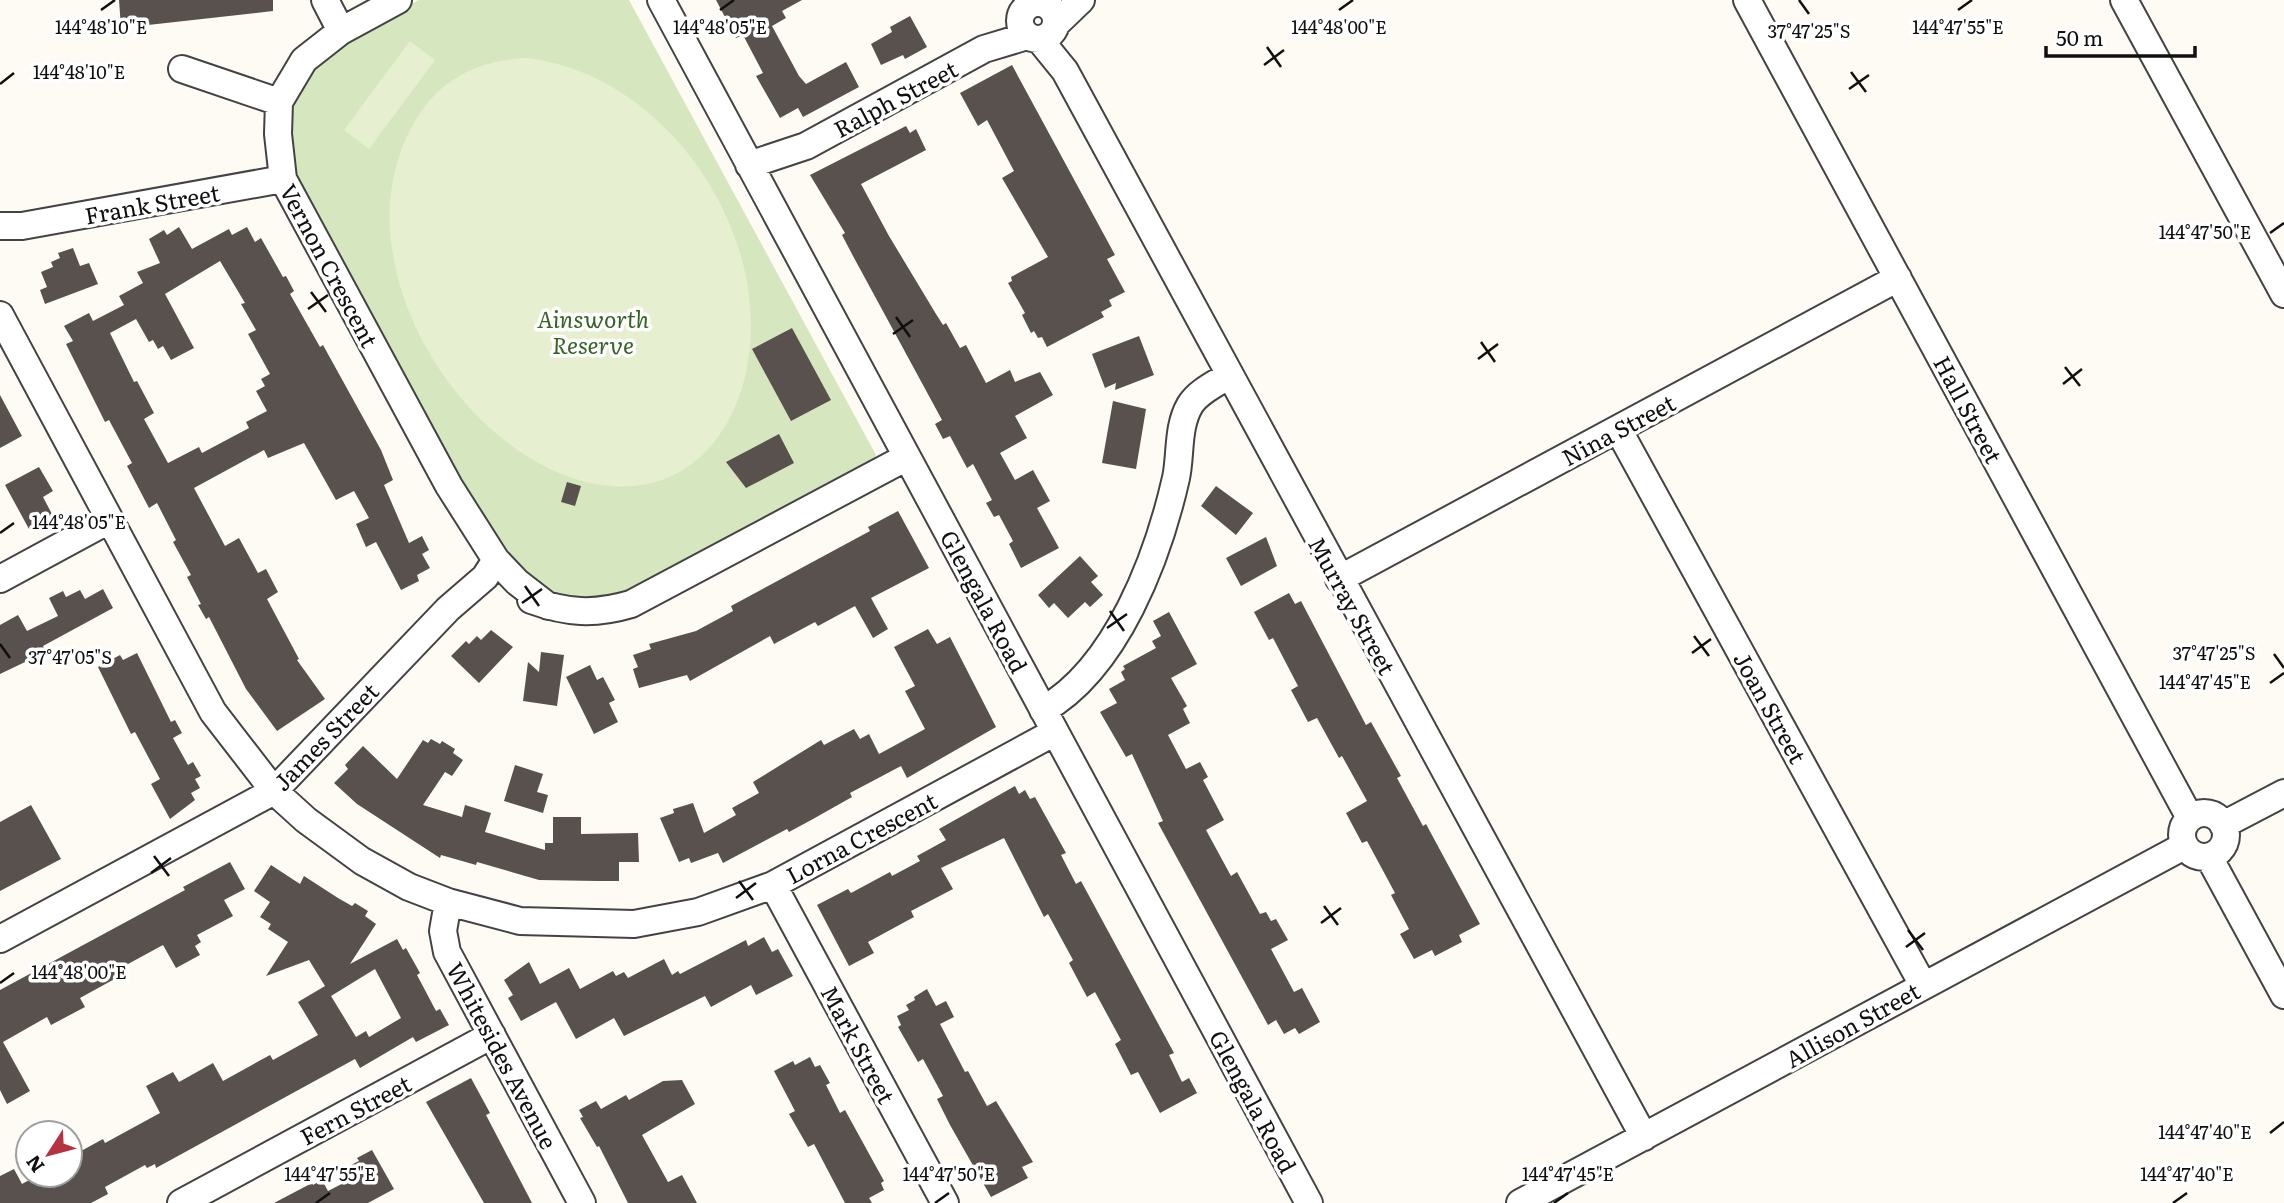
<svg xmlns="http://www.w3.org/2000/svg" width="2284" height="1203" font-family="Literata,serif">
	<rect width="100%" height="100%" fill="#fefbf4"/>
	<path fill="#d6e7bf" d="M419,0H629L876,455L872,461L624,595C562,607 553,599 504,561L290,163C290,146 286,124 290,108C304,50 372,25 419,0Z"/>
	<path fill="#e6efd0" d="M410,41L435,60L369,149L344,130Z
		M526,58C674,74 789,254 739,397C726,432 703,463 667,478C635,491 597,488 564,475C441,427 342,247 414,123C439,79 477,61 526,58Z"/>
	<path fill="#58514d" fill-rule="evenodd" d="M119,0H273V11L121,28Z
		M716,0H802L782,11L786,18L772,26L799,76L806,84L846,62L859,87L803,117L798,108L780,118L756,76L763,73L743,35L736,38Z
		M910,16L927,47L905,59L903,55L881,65L871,44L892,32L890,27Z
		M1012,65L1115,255L1107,259L1125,292L1109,300L1112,306L1101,312L1104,317L1047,347L1042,337L1038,338L1034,331L1031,333L1022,315L1025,313L1008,283L1012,281L1011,277L1048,257L1002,178L1014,171L987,120L978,126L960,93Z
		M906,126L910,133L916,129L926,150L861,184L889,236L936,314L943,325L946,323L960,348L966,345L986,383L1010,370L1015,382L1040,372L1053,395L1015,416L1027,438L1000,453L1015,480L1033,470L1050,501L1037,508L1059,548L1021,568L1009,544L1013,541L999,515L994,517L986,503L992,500L973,464L967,468L950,436L943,439L935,424L942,420L853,256L842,235L845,233L810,175Z
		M179,227L192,249L229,229L232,235L247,227L255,242L261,238L283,277L286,276L294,291L290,294L320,347L323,345L381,450L393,480L384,485L409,543L422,536L429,550L422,554L430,568L417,575L419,581L401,590L376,542L366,547L356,524L369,518L354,491L336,500L304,443L268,458L264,450L194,488L225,546L239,538L258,573L266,569L278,592L267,599L299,659L297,660L325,699L277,731L246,689L209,617L206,619L198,605L201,604L187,577L191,575L173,542L176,540L157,503L149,508L127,466L132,463L109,420L105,422L66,344L73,341L64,326L89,313L93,321L124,305L119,296L143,283L137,272L160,263L149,239L164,230L167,235ZM220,261L245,303L241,304L256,330L248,334L270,374L261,379L265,386L256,391L267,411L246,422L249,428L202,453L199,447L168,463L144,419L154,413L137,381L134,382L110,333L136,319L149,342L153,340L158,349L163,346L171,360L194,348L165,294Z
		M73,248L80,266L89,263L98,284L45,304L40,290L47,287L41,272L53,267L51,262L60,258L58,253Z
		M792,328L831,400L791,421L752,349Z
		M1139,336L1154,375L1115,390L1116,383L1105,388L1092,354Z
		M0,395L22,436L0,448Z
		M1113,401L1146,409L1136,469L1102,463Z
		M779,434L794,463L746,488L726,462Z
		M39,467L53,491L43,497L53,516L29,529L5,485Z
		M567,482L581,486L575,506L561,502Z
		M1216,486L1253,513L1236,535L1201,506Z
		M898,511L929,568L871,598L888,629L873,638L855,606L818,626L815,622L774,644L770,636L690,681L687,675L639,688L633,669L638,667L633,655L651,649L649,644L696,631L733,611L731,606L870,531L868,527Z
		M1266,537L1277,566L1241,586L1226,558Z
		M1080,556L1098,576L1091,582L1103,595L1090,607L1085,602L1068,618L1054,603L1049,608L1038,595Z
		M103,589L113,608L43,646L46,652L0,674V625L18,615L27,631L58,616L49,598L63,591L66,597L80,590L85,599Z
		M1289,593L1295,604L1301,601L1366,725L1371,722L1401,776L1397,778L1423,826L1426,824L1480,924L1459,935L1462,942L1435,956L1432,950L1414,959L1400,934L1409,929L1391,895L1395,893L1367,841L1362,843L1346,813L1367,801L1342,756L1339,758L1317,718L1308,722L1291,690L1298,686L1273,638L1269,640L1254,612Z
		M1169,612L1197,664L1171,678L1187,706L1183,709L1190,723L1168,735L1186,769L1200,762L1208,777L1203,780L1224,820L1206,830L1231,876L1237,872L1260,914L1266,912L1271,921L1276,919L1288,940L1271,949L1294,992L1302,988L1320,1022L1299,1034L1295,1028L1284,1034L1276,1020L1268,1025L1158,823L1163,821L1132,754L1126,757L1100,712L1117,703L1109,689L1125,680L1121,672L1125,669L1123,666L1156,648L1152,641L1161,636L1153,621Z
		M928,629L937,644L950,637L996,727L907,778L901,766L850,793L852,797L813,819L789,832L787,829L723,863L718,853L691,863L689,858L679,862L660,818L674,813L673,809L693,803L704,833L736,815L732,808L759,793L753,782L821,740L824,745L854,729L860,739L869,734L879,754L925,729L905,691L915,686L894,647Z
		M491,630L513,647L479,683L451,656L466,641L469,644L477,636L481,640Z
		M541,652L564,655L557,706L523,701L528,662L539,672Z
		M137,653L171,722L175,720L182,733L173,738L188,765L193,762L201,776L195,779L200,788L191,793L195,800L170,819L151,784L160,779L135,732L131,734L98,667L120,655L123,660Z
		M590,665L597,680L603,677L615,700L609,703L618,722L594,734L566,677Z
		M431,739L440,744L442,741L455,749L453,753L463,760L452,776L445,772L423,805L462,817L465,805L491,813L485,832L545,850V843H553V817H581V834L638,833L639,862H619V881H598L539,880L477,862L476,865L441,855L440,858L357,804L334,783L348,769L345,765L363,746L397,779L423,740L428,743Z
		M515,765L543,774L537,792L548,795L543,813L504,801Z
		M1015,786L1019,794L1025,790L1030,799L1035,797L1066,853L1061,855L1076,884L1081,881L1174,1053L1169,1055L1182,1082L1189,1078L1197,1093L1160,1113L1138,1072L1131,1075L1115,1044L1121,1040L1095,992L1087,997L1069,963L1073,960L1048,914L1044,917L1004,838L941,868L953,889L911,911L914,917L868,942L874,953L849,966L817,905L848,889L851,893L890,872L892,876L920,861L917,856L946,840L939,829Z
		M31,805L61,859L0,891V822Z
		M230,862L245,889L224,900L233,916L197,935L201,942L195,946L200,955L176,968L163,945L117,970L120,976L80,998L85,1007L51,1025L47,1017L3,1042L30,1091L7,1104L0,1090V990L185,890L183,887Z
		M271,865L300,884L304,876L338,898L352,906L355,903L368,911L365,916L376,924L350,964L397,939L403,950L406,948L420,973L417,975L436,1011L440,1009L449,1025L416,1042L413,1037L360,1068L355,1059L156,1168L155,1164L147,1168L145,1165L105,1187L108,1194L91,1203H0V1176L14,1169L22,1184L38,1175H70V1157L103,1139L105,1143L160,1113L146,1086L173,1072L179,1082L213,1063L223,1081L270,1055L273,1060L318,1035L298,1002L325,986L309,960L266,976L288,942L268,929L271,924L260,917L270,902L254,891ZM375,969L401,1018L369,1037L366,1031L356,1037L331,996Z
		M764,937L772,952L778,949L793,976L756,995L751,985L711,1007L705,996L624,1036L614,1018L576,1039L556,1002L521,1021L508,998L513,995L504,980L529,962L540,984L569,968L580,989L613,971L616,976L624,972L628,978L664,959L672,975L678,971L680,974L746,940L748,946Z
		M927,989L936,1006L946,1001L954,1017L940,1024L965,1072L968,1071L987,1106L996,1101L1033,1162L1022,1167L1028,1178L991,1197L950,1125L937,1099L943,1096L923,1059L918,1062L898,1027L901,1025L897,1016L909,1010L906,1005L915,1000L914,997Z
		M810,1057L815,1067L820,1065L830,1083L826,1085L840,1113L845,1110L884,1181L881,1183L884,1190L869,1198L872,1203H845L814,1144L808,1147L789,1114L795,1111L774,1071L793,1061L795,1065Z
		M471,1078L490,1113L486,1115L532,1203H484L426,1102Z
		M682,1080L695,1104L642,1135L668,1182L682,1175L697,1203H628L599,1146L597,1147L580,1118L583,1117L579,1110L596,1101L601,1109L626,1095L629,1100L663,1081Z
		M372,1150L394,1189L368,1203H274L312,1183L313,1185L322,1180L328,1191L357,1176L351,1165L359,1161L357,1158Z"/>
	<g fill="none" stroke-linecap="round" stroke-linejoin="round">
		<g stroke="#434343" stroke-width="30">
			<path id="minor" d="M325,0L341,31
				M398,0L341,31L304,60L279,102L278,134L283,179L449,486L496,560L517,582L548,606
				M661,0L1309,1203
				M1747,0L2190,818
				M2124,0L2284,294
				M1020 21a18 18 0 1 1 36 0a18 18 0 1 1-36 0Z
				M1056,24L1081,0
				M1039,39L1065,71L1644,1137
				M182,69L279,102
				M749,165L806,146L984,49L1027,36
				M0,226H22L283,179
				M0,315L213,712L274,791L306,820L362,861L409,887L448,902L520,921L634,924L698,912L773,885L1055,732
				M1618,429L1923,985
				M0,579L109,520
				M1339,579L1898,278
				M531,600C567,613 594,615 631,604L907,457
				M1043,710C1117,668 1158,557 1176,478C1181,455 1177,427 1190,405C1198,392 1215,384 1228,376
				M2182 835a22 22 0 1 1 44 0a22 22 0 1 1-44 0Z
				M2223,825L2284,793
				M2209,857L2284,995
				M773,885L945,1203
				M448,902L443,931L447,952L582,1203
				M0,939L274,791L448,609L485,577L496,560
				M181,1203L492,1035
				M1520,1203L2184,846"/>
		</g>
		<use href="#minor" stroke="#fff" stroke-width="26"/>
	</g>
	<path fill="none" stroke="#101010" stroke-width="2.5" d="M1799,0L1809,14M101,10L115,0M720,10L734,0M1339,10L1353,0M1958,10L1972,0M1267,47L1281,67M1264,65L1284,50M1851,72L1866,92M0,84L14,73M1849,89L1869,75M2270,233L2284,223M311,292L326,312M308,309L328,295M896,317L910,337M893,334L913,320M1481,342L1495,362M1478,359L1498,344M2065,367L2080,386M2063,384L2082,369M0,533L14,523M525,586L539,606M522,603L542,589M1110,611L1124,631M1107,628L1127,614M1694,636L1709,656M0,644L10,658M1692,653L1711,639M2274,654L2284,668M2270,683L2284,673M154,856L169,876M151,873L171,858M739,881L753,900M736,898L756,883M1324,906L1338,925M1321,923L1341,908M1908,930L1923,950M1906,947L1925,933M0,983L14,973M2270,1133L2284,1122M316,1203L330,1193M935,1203L949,1193M1554,1203L1568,1193M2173,1203L2187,1193"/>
	<g text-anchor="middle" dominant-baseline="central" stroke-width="7" stroke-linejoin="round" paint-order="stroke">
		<g font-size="23" fill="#101010" stroke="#fff">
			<text transform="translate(895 98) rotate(-28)">Ralph Street</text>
			<text transform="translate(152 203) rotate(-10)">Frank Street</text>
			<text transform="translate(330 265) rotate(62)">Vernon Crescent</text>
			<text transform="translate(1969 409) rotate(62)">Hall Street</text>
			<text transform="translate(1618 429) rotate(-28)">Nina Street</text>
			<text transform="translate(985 601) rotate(62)">Glengala Road</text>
			<text transform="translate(1353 605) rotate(61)">Murray Street</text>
			<text transform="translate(1771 707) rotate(61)">Joan Street</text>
			<text transform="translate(325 736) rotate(-46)">James Street</text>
			<text transform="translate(861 837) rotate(-28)">Lorna Crescent</text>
			<text transform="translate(1852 1024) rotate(-29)">Allison Street</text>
			<text transform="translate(859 1044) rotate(62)">Mark Street</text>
			<text transform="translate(503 1055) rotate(62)">Whitesides Avenue</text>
			<text transform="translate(1254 1101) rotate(62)">Glengala Road</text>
			<text transform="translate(355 1109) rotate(-28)">Fern Street</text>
		</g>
		<g font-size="23" font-style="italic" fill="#356424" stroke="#fff">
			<text x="593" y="318">Ainsworth<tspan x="593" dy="26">Reserve</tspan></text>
		</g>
	</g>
	<g font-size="18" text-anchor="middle" fill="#101010" stroke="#fff" stroke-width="7" stroke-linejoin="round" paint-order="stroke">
		<text x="101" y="34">144°48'10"E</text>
		<text x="720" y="34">144°48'05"E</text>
		<text x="1339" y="34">144°48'00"E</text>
		<text x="1958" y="34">144°47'55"E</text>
		<text x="1809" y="38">37°47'25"S</text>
		<text x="79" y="79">144°48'10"E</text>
		<text x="2205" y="239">144°47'50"E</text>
		<text x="79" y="529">144°48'05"E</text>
		<text x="2214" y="660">37°47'25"S</text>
		<text x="70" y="664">37°47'05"S</text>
		<text x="2205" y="689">144°47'45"E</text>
		<text x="79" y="979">144°48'00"E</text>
		<text x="2205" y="1139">144°47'40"E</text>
		<text x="330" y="1181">144°47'55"E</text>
		<text x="949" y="1181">144°47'50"E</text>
		<text x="1568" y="1181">144°47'45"E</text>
		<text x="2187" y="1181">144°47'40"E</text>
	</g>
	<g transform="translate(49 1154) rotate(234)"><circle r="33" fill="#ffffff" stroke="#9f9f9f" stroke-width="2"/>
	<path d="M0-5L12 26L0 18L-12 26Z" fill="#b6323f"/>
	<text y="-10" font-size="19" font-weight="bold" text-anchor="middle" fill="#101010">N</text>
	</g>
	<path d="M2046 46v10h149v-10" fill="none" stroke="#101010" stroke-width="3.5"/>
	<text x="2056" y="46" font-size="21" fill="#101010" stroke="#ffffff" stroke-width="5" paint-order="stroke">50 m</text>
</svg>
